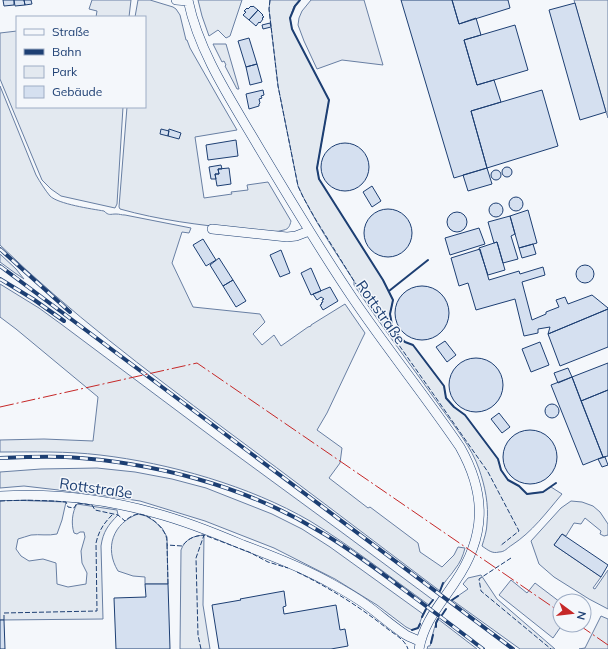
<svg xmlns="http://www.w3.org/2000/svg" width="608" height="649" font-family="Mulish,sans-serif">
	<rect width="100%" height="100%" fill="#f4f7fb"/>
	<path fill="#e3e9f0" stroke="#687fa3" d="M92,0H131L129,17H96L97,11L89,9Z
		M138,0H150L173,7L176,9L180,15L186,40H187L190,48L219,99L237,130L195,137L204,198L232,194L231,192L248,190L247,185L268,182L291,221C290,225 289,229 284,230C270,234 253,230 239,229C199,225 159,220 120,209L119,207L127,107H145V17H135Z
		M198,0H242L230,36L226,38L218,30L209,36L202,16Z
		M270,0H300L294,6L290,18L292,29L329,100L317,168L319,179L383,280L393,300L390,314L392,325L395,332L405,342L413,345L444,386L446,398L454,407L465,415L498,459L501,470L508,480L519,486L527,494L543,492L551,487L562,494C546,513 532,532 512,545C507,548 505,552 499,552C492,554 488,550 482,546C484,539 487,531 487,523C489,505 485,486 479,469C472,448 455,427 442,409C413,368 382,327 354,285V281C334,250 313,219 298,186L278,86L269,9Z
		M574,0H608V118L606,112Z
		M17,31V107H123L117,204L115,208L61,196L51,189L42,180L0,79V33Z
		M213,44H226L239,89H237L225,66L226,65L224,61L222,62Z
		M0,86L36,175C40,182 45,190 50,196C58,204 92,209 104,211C109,216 110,214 116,214C120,214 121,215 125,215L191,228L189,233L182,232L172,263L193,307L260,314L265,322L253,334L262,345L274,335L281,346L308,327L311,326V325L345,304L365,333L362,339L327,413L317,430L342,448L340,463L329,478L368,508L370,507L418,543L420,552L442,567L454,555L458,547L465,548C463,556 460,563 455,569C449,578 444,581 440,591C367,536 295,481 222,427C146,370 69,312 0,245Z
		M0,254L16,269L24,279L15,273L0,262Z
		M0,284L39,308L61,324L220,443L336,528L433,600L429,605C390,577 351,546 310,521C250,486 169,463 100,455C67,451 33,452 0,452V440L44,439L93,441L98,397L16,329L0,317Z
		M97,468L135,472L172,479L206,488L272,514L302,529L330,547L423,614L418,628L412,630L406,627L377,605L335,579L274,548L205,521L140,501L93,494L24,486L0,488V472L41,469Z
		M11,500L37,501L66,502L62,520L57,534C48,536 40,534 31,535C27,536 22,538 18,539L16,549L21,556L29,561L43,559L56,563L57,584L68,587L86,584L87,573L82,563L81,551L85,537L84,532H80L77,534L74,533C71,524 72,512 77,504L117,510L118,515C108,525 103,532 101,546L103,619L0,620V501Z
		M571,501L582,502L593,506L600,512L608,524V535L604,536L600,534L601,531L585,518L581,524L574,523L566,536L562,534L554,545L601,577L593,588L595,589L608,570V609L589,599L554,577L539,564L531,541L561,508Z
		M138,514L146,516L154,521L162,528L167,537L168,584H145V577L133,576L118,571C104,548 113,523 138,514Z
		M204,535L203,605L210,649H180L181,550C185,539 193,536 204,535Z
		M481,575L497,599L555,649H520L452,600L468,589L463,584L468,578Z
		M601,616L608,619V649H579L585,648Z
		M438,619L477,649H427L428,646H430C432,638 434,626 438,619Z"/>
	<path fill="#e3e8f0" stroke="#687fa3" d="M311,0H364L383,65L342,60L317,69L304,41L298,25L299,18L302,11Z
		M511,580L527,593L535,583L560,602V610L556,616L560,620V625H562L553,638L499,595Z"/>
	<path fill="#d5e0f0" stroke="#1d3f73" d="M3,0H14V5L4,6Z
		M14,0H24L25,5L15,6Z
		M24,0H31L32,4L25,5Z
		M401,0H452L459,24L476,18L481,35L464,40L477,85L494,80L501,102L471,111L487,168L454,178Z
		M452,0H508L510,8L459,24Z
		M575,3L606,112L580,120L549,10Z
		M251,6L252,7L253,6L258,10L249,20L243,15L246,12L244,11L247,8L248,9Z
		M258,10L263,15H262L264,17L262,18L263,19L260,23L259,22L256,26L249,20Z
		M270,23L271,27L263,29L262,25Z
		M515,25L528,70L477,85L464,40Z
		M249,38L257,64L246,67L238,41Z
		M257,64L262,82L250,85L246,67Z
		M263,90L264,95L261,96L262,98L259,99L260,103L259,104V106L249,109L246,94Z
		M542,90L558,146L487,168L471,111Z
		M161,129L169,131L168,136L160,134Z
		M169,129L181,133L179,139L168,136Z
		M236,140L238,156L208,160L206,145Z
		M321 167a24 24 0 1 1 48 0a24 24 0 1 1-48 0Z
		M221,165L222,169H218L219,174H215L216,179H211L209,167Z
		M502 172a5 5 0 1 1 10 0a5 5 0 1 1-10 0Z
		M229,168L231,184L217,186L215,174H219L218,169Z
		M487,168L492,184L468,191L463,175Z
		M491 175a5 5 0 1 1 10 0a5 5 0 1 1-10 0Z
		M372,186L381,201L372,207L363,192Z
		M509 204a7 7 0 1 1 14 0a7 7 0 1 1-14 0Z
		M489 210a7 7 0 1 1 14 0a7 7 0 1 1-14 0Z
		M364 233a24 24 0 1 1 48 0a24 24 0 1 1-48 0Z
		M528,210L537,243L519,248L510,216Z
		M447 222a10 10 0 1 1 20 0a10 10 0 1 1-20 0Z
		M510,216L515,234L511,236L518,259L503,263L497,242L494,243L488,222Z
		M479,228L485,244L450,255L445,238Z
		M203,239L216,260L206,266L193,245Z
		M497,242L505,270L488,275L479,248Z
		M533,244L536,254L522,258L519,248Z
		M480,249L489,280L519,271L520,274L543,267L545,275L522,282L532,320L546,314V312L559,307L556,300L565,297L568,304L592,295L608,308V309L548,334L550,327L538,329V333L524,336L515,299L476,310L468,283L459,286L451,258Z
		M281,250L290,273L280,277L270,255Z
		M219,258L233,280L223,286L210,265Z
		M576 274a9 9 0 1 1 18 0a9 9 0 1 1-18 0Z
		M311,268L321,291L311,295L301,273Z
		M233,280L246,301L236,307L223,286Z
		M395 313a27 27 0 1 1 54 0a27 27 0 1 1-54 0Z
		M330,287L338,301L323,310L320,305L322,304L321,303L323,302L322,300L324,299L321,297L317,300L313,294Z
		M608,309V347L560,366L548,334Z
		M445,341L456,355L447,362L436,347Z
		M540,342L549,365L531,372L522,349Z
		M449 385a27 27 0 1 1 54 0a27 27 0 1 1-54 0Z
		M608,363V390L581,401L572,377Z
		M568,368L572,377L558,383L554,373Z
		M572,377L603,457L583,465L551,385Z
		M608,390V456L603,457L581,401Z
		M545 411a7 7 0 1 1 14 0a7 7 0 1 1-14 0Z
		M499,413L510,427L502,433L491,419Z
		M503 457a27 27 0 1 1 54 0a27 27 0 1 1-54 0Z
		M605,457L608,465L602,467L598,459Z
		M562,534L608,565L601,577L554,545Z
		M145,584H168L170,649H116L114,598L146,597Z
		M284,591L286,606L283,607L284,614L336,605L340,630L345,629L348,646L331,649H219L212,605L241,600L240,599Z
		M0,620H4L5,649H0Z"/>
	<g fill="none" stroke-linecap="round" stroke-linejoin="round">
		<g stroke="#1d3f73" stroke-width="10">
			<path id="minor" d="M176,0L188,1
				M188,0C199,53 231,100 258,146C289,198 320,250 354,300C388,350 426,397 460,447C487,495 486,537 455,582C440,605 424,621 419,649
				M212,229L287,237L296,236L309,231
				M0,496C52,493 105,499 155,513C185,521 215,533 243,545C273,556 304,568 332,584C343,590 355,597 365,604C379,614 392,626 406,635C411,638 416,639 420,642"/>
		</g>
		<use href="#minor" stroke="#f4f7fb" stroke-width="9"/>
		<g stroke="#1d3f73" stroke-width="4">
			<path id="rail" d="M0,249L70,312
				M0,266L513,649
				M0,279L33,299L64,321
				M0,458C22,457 44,456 66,457C153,462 245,486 319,531C349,548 376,569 403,589C430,609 457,629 483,649"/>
		</g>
		<use href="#rail" stroke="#f4f7fb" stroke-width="2.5" stroke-dasharray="8" stroke-linecap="butt"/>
		<path stroke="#1d3f73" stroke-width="1" stroke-dasharray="5 2" stroke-linecap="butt" d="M270,0L269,9L278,86L298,186L303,197L316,220L354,281L488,472L519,531L500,546
			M0,501C22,500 44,500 66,502L68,507L74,508L77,503L92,505L95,510L118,515L125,521C128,518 134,514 139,514C150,515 162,526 166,536C167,539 167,542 167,545
			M511,558L479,579L481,591L551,649
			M297,572C330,588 360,607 389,630C396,635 405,640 408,649
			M168,584L167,545L182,546C189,538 194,536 204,535
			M4,620V613L97,611L96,543C99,530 104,523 113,514
			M201,649L198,635L196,558L204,535L249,552L268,562L288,568"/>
		<path stroke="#1d3f73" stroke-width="2" d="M300,0L295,6L290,18L292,29L329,100L317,168L319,179L383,280L393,300L390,314L392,325L395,332L405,342L413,345L444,386L446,398L454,407L465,415L498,459L501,470L508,480L519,486L527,494L543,492L556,483
			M389,291L428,260
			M440,591L443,583
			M452,600L458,596
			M429,605L433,600
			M442,615L446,609
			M422,617L426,609
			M436,627V623L438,619
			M412,630L418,628L420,624
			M431,643L433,635"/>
		<path stroke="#c62828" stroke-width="1" stroke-dasharray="14 3 2 3" stroke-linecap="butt" d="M0,407L197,363L560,612
			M579,625L608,645"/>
	</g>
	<g text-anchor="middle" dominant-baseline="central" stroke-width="3" stroke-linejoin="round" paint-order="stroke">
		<g font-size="15" fill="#1d3f73" stroke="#f4f7fb">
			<text transform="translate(381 312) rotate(55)">Rottstraße</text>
			<text transform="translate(96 488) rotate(8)">Rottstraße</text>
		</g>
	</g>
	<rect x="16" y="16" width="130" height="92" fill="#f4f7fb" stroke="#9eadc5"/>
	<rect x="24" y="29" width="20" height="6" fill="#f4f7fb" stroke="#9eadc5"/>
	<text x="52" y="36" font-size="12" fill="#1d3f73">Straße</text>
	<rect x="24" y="49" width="20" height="6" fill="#1d3f73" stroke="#9eadc5"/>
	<text x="52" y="56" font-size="12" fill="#1d3f73">Bahn</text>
	<rect x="24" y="66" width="20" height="12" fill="#e3e9f0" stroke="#9eadc5"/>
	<text x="52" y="76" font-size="12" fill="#1d3f73">Park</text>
	<rect x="24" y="86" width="20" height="12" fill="#d5e0f0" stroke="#9eadc5"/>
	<text x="52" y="96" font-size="12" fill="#1d3f73">Gebäude</text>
	<g transform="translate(572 613) rotate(105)"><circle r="19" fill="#f4f7fb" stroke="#9eadc5"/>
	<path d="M0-3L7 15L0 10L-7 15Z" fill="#c62828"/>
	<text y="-6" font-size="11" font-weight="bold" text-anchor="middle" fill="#1d3f73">N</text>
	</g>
</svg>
